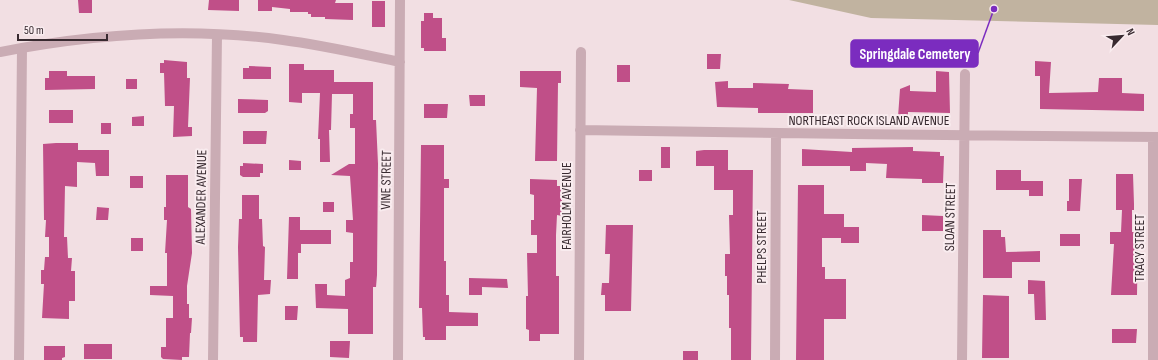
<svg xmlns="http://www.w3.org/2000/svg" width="1158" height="360" font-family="'Sofia Sans Condensed',sans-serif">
	<rect width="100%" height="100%" fill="#f2dfe3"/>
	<path fill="#c1b3a0" d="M789,0H1158V25L871,18Z"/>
	<path fill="#c04f88" d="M78,0H92V13H79Z
		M209,0H239V11L208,10Z
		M258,0H336L335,3H353V20L325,19V17H311V14H308V12H290V9L272,7V11H258Z
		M372,1H385V27H372Z
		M424,13H433V18H442V38H446V51H424V48H421V21H424Z
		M707,54H721L720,69H707Z
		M164,60L187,62V78H190L188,127H192V136L173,137L174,106H165L164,73H160V63H164Z
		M1035,61L1051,62L1049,93L1098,92L1099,78H1122V93L1144,94V111L1040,109V76H1035Z
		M289,64H304V70H334V82H373V120H376L378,164L377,275L376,287H373V334H348V309L316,308L315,284H327V295L345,296V280L350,278V262H353V233L346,232V220H353L350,176L331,175L349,164H355V128H350V114H353V94H332L331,130H329L330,162H320V139H318L320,93H302V103L289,102Z
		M617,65H630V82H617Z
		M249,66L271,67V79H243V68H249Z
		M49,71H67V76H95V89L45,90V78H49Z
		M520,71H561V83H558L557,161H535L537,88L520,87Z
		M936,71L949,72L950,113L908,112V117H898L900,89L910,85V91L936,92Z
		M126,79H137V89H126Z
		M728,81V88H753V83L789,84L788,89L813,90V113H758V108L717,107L715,82Z
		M469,95H485V106H470Z
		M238,99L268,100V111L265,113H238Z
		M424,104H448L447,118H424Z
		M49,110H73V123H49Z
		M144,116V126H132V117Z
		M101,123H111V134H101Z
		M243,131H267L266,144H243Z
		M56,143H78V150H109V176H96L95,163L77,162V187L65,186L64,237H67L68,258H72L71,271H75V301H69V319L42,318L44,284H41V270H44L45,257H49V237H45L46,220H44L43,144Z
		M421,145H444V179H449V188H444V261H446V295H449V312L478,313V326H446V340H425V337H423L422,308H419Z
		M661,147H670V168H661Z
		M913,147V151L940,152V156H944L943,183H922V179L886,178L887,164L866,163V171H850V166H802V149L852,152V148Z
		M704,150H728V170H753L751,360H731V328H729V295H727V276H725V254H730L729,215H733V190H714V166H696V151Z
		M289,160L301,161V170H289Z
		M243,163L263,164V173H260V177H243L240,175V166H243Z
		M639,170H652V181H639Z
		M996,170H1021V181H1043V196H1029V190H996Z
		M1116,174H1133L1134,204V210H1132V232H1138L1137,295H1111L1114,244H1110V232H1121L1122,210H1116Z
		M166,175H188V207L191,209L192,253L187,286V304H189V318H192L191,333H190L189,357H182V360L163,359L161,357V347H166V318H173V296L150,295V286H167V253H165L167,220H164V207H166Z
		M130,176H143V188H130Z
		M530,179L557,180V186H561V200H562V216L557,215L556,235V276H559V334H540V341H529V330L526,329V296H528L527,253H537V235H531V220H534V195L530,194Z
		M1069,179H1082L1080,211H1067V201H1069Z
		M798,185H824V214H844V227H859V243H841V238H822V267H825V279H846V319H824V360H796Z
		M242,195H259V219H262L263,246L265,247L264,280H271L270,294L258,295L257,342H243V337H240L238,247L239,219H242Z
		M323,202H334V212H323Z
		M97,207L109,208L108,220H96Z
		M922,215L943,216V231H922Z
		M289,217H300V230H331V244H301V253H298V279H287Z
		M606,225H633L631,311H605V295H601L602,283H609L610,254H605Z
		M983,230H1001V237H1005L1006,252L1040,251V262H1012V278H983Z
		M1060,234H1080V246H1060Z
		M131,238H143V251H131Z
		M469,278L507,279L508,288L482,287V295H469Z
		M1028,280L1045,281L1046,320H1035L1034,294H1028Z
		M983,295L1009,296V358H982Z
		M285,306H298L297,320H285Z
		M1112,329H1137L1136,343H1112Z
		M330,341H350L349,358L330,357Z
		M84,344H112V359H84Z
		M44,346H65V357L62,358V360H44Z
		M683,351H698V360H683Z"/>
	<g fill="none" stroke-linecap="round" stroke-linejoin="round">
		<path stroke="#caacb4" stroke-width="10" d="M0,52C92,34 190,27 283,40C322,45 361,54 400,62
			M580,130C773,134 965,135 1158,137
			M1153,137V360
			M19,360L22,48
			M213,360L217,35
			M398,360L400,0
			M579,360L581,52
			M775,360L776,134
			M962,360L965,74"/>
	</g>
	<g text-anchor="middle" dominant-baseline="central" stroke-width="4" stroke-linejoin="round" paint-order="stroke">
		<g font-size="14" fill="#382a30" stroke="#f9ecef">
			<text x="869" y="120">NORTHEAST ROCK ISLAND AVENUE</text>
			<text transform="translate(386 180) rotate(-89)">VINE STREET</text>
			<text transform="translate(201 197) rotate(-89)">ALEXANDER AVENUE</text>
			<text transform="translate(566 206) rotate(-90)">FAIRHOLM AVENUE</text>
			<text transform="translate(950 217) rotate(-89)">SLOAN STREET</text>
			<text transform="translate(761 247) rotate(-90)">PHELPS STREET</text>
			<text transform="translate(1139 248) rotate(-90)">TRACY STREET</text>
		</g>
	</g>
	<path fill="none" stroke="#7b2cbf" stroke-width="1.5" d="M994 9L978 53"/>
	<circle fill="#7b2cbf" stroke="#f9ecef" stroke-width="1.5" cx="994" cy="9" r="4"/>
	<rect fill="#7b2cbf" stroke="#7b2cbf" stroke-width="1.5" x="851" y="40" width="127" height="27" rx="4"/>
	<g font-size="15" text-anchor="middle" font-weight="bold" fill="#fff">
		<text x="915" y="59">Springdale Cemetery</text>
	</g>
	<g transform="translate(1122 36) rotate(64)" stroke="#f9ecef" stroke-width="3" paint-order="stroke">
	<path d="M0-3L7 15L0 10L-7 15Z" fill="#382a30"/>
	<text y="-6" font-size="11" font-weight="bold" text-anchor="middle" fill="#382a30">N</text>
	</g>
	<path d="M18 34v6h89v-6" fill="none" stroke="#382a30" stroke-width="2"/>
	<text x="24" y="34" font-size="12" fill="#382a30" stroke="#f9ecef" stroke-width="3" paint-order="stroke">50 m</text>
</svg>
